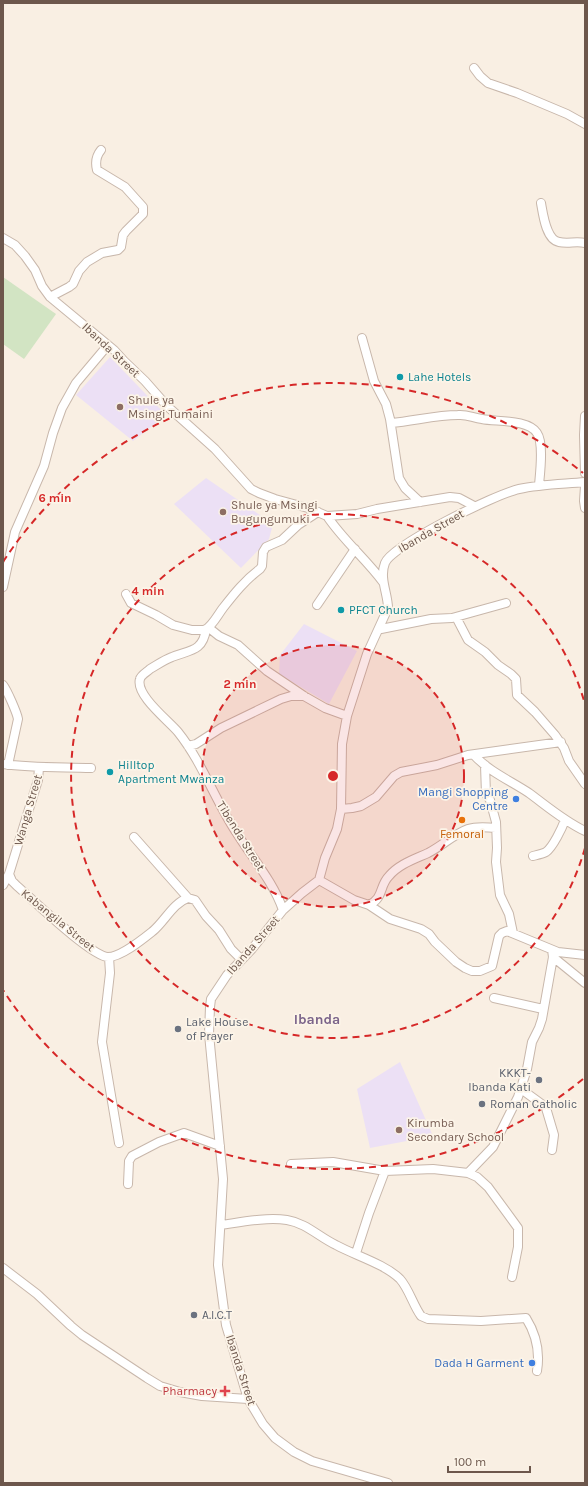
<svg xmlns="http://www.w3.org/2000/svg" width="588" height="1486" font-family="Karla,sans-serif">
	<rect width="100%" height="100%" fill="#f9efe3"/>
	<path fill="#ece0f5" d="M110,357L166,415L133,441L76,395Z
		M206,478L273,524L269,539L241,568L174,504Z
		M304,624L357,651L329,704L279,674L280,655Z
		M400,1062L433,1136L370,1148L357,1089Z"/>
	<path fill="#d2e4c3" d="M3,277L56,314L24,359L3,344Z"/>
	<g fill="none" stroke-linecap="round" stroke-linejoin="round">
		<g stroke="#c8b7ab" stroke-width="10">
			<path id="minor" d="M474,68L480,76L488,83L517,93L567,114L585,124
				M541,203C543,214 546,240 559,242C568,244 576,241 585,243
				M3,238L15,245L25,256L35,270L42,286L50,297L114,350L124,361L145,381L167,406L215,449L251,489L259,493L275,499L308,508L327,516L357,514L377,509L450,497L459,498L474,506
				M50,297L69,287L73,284L79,271L87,262L102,253L118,250L121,247L123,235L126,231L143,214V207L125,187L97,170C95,162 96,156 101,150
				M362,338L374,381L386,404L390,419L399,478L405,488L420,502
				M585,416L584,435L585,473
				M391,423C414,421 436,415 458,415C467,414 473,418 482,419C496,422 528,419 537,433C544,443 540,473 539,485
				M585,486L584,501L585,508
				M327,516C343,540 366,559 383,582
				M3,587L15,532L44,466L53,433L62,408L76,383L108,345
				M126,594L131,603L156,615L173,625L192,630H205C213,625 217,616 223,608C234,594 245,580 260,569L262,566L263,552L266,547L282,540L298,525L318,512
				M317,605L355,549
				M456,617L468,640L485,652L498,665L511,674L516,679L517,695L535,712L555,735L564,748L569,761L585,784
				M209,628L219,636L238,645L267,671L304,696L325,708L347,716
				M379,628L381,629L431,619L452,618L506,603
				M206,629C203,652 189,650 172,657C164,660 157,665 150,669C147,672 141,675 140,679C135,695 169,721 178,732C202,762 215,800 236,832C252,858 273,881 283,910
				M3,685C7,690 17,713 18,719L8,765
				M188,746L196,744L221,728L281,699L291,696H304
				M474,755C488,771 511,781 529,793C548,807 564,821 585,831
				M3,764C32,768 61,767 91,768
				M485,765L486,794L490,800L496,822L497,848L496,862L500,895L509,914L513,933
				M341,809L352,808L361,806L376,797L394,776L401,772L437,765L468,755L561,742
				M134,837L188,898L195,900L206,916L219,930L231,949L241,959
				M533,856C537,855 542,854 546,852C553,847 562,828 565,820
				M9,874L12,881L17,886C32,899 92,957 108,957C121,957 143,939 153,931C165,921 173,903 188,898
				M319,880L354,900L369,905L390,919L421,929L429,934L435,942L456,962L465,968L472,971H480L492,966L499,936L502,933L507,931L558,952L585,955
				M3,885L9,874L38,780L39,768
				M369,905C384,898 379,886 389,876C399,864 415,859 428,853C442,846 454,834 468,829C477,826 487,827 496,828
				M109,957L110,973L102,1042L119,1143
				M553,957L585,983
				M494,998L543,1009
				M521,1089L543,1105L546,1108L554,1135L552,1150
				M291,1164L333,1162L385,1171L433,1169L468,1173L477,1177L488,1187L518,1228V1247L512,1277
				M468,1173L493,1147L518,1097L527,1069L532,1042L539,1028L542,1019L553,957L552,950
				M128,1184L129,1161L132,1156L159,1142L184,1133L220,1146
				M221,1225C242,1222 266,1217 287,1220C306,1223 319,1237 336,1245C354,1255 385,1264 400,1279C409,1289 413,1305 421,1316L428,1319L481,1321L526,1318C536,1334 540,1353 537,1371
				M356,1253L369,1213L385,1171
				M3,1268L37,1294L71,1326L82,1335L147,1378L160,1386L180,1392L202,1396L248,1399
				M388,1483L312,1461L294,1452L275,1438L263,1424L248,1399L226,1325L218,1265L223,1179L209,1034L210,1007L211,999L227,975L252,949L283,910L302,893L319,880L325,858L337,829L341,809L342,744L347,716L367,654L388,608C388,594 379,578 385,563C392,545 496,494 519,489C540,484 563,484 585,482"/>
		</g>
		<use href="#minor" stroke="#fff" stroke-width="8"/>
	</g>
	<circle cx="333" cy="776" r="131" fill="#d62828" fill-opacity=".12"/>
	<g fill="none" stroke="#d62828" stroke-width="2" stroke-dasharray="7 5">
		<circle cx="333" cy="776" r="131"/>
		<path d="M585 848A262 262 0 1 1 585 704"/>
		<path d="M583 1079A393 393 0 0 1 3 990M3 562A393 393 0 0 1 583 473"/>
	</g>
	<g fill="#0f9aa8" stroke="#fcf4e8" stroke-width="1.5">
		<circle cx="400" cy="377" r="4"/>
		<circle cx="341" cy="610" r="4"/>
		<circle cx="110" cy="772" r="4"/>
	</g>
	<g fill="#8d6e63" stroke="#fcf4e8" stroke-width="1.5">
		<circle cx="120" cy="407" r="4"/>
		<circle cx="223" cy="512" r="4"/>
		<circle cx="399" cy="1130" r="4"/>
	</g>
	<g fill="#3f7fe0" stroke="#fcf4e8" stroke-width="1.5">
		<circle cx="516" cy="799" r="4"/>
		<circle cx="532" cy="1363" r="4"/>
	</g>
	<circle fill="#e8710a" stroke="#fcf4e8" stroke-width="1.5" cx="462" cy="820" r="4"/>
	<g fill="#6b7280" stroke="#fcf4e8" stroke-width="1.5">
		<circle cx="178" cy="1029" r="4"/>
		<circle cx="539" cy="1080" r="4"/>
		<circle cx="482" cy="1104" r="4"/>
		<circle cx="194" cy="1315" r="4"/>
	</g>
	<path fill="#e0444e" stroke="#fcf4e8" stroke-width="1.5" d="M223 1385h4v4h4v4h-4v4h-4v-4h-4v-4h4z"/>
	<g text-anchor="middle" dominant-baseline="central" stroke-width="3.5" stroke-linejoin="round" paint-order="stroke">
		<g font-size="12" fill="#6d574c" stroke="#fcf4e8">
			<text transform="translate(111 350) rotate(43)">Ibanda Street</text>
			<text transform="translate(431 531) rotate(-30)">Ibanda Street</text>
			<text transform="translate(28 810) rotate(-74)">Wanga Street</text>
			<text transform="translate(241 836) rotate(58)">Tibenda Street</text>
			<text transform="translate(58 920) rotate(39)">Kabangila Street</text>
			<text transform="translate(253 945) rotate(-49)">Ibanda Street</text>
			<text transform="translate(241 1370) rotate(72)">Ibanda Street</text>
		</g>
		<g font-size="12" fill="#0d838f" stroke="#fcf4e8" text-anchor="start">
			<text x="408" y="377">Lahe Hotels</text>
			<text x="349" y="610">PFCT Church</text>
			<text x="118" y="765">Hilltop<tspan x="118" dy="14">Apartment Mwanza</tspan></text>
		</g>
		<g font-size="12" fill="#785e54" stroke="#fcf4e8" text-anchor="start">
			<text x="128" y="400">Shule ya<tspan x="128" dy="14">Msingi Tumaini</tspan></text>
			<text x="231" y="505">Shule ya Msingi<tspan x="231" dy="14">Bugungumuki</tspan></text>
			<text x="407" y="1123">Kirumba<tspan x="407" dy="14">Secondary School</tspan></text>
		</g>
		<g font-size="12" fill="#366cbe" stroke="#fcf4e8" text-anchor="end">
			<text x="508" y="792">Mangi Shopping<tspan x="508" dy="14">Centre</tspan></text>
			<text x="524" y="1363">Dada H Garment</text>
		</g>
		<g font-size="12" fill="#c56008" stroke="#fcf4e8">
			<text x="462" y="834">Femoral</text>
		</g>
		<g font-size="12" fill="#5b616d" stroke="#fcf4e8" text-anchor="start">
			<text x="186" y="1022">Lake House<tspan x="186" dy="14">of Prayer</tspan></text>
			<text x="531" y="1073" text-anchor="end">KKKT-<tspan x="531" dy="14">Ibanda Kati</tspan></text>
			<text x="490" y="1104">Roman Catholic</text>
			<text x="202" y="1315">A.I.C.T</text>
		</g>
		<g font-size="12" fill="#be3a42" stroke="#fcf4e8" text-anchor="end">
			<text x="217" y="1391">Pharmacy</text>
		</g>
		<g font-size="14" font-weight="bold" fill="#7b648a" stroke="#fcf4e8">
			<text x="317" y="1019">Ibanda</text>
		</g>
	</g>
	<circle cx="333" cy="776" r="6" fill="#d62828" stroke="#fcf4e8" stroke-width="2"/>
	<g font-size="12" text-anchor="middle" font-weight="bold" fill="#d62828" stroke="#fcf4e8" stroke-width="3.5" stroke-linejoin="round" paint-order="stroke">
		<text x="55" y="502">6 min</text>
		<text x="148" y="595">4 min</text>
		<text x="240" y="688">2 min</text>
	</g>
	<rect width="588" height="1486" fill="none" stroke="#6d574c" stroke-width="8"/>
	<path d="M448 1466v6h82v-6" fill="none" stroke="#6d574c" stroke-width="2"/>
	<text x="454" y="1466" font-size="12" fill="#6d574c" stroke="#fcf4e8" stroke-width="3" paint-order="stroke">100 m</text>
</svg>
